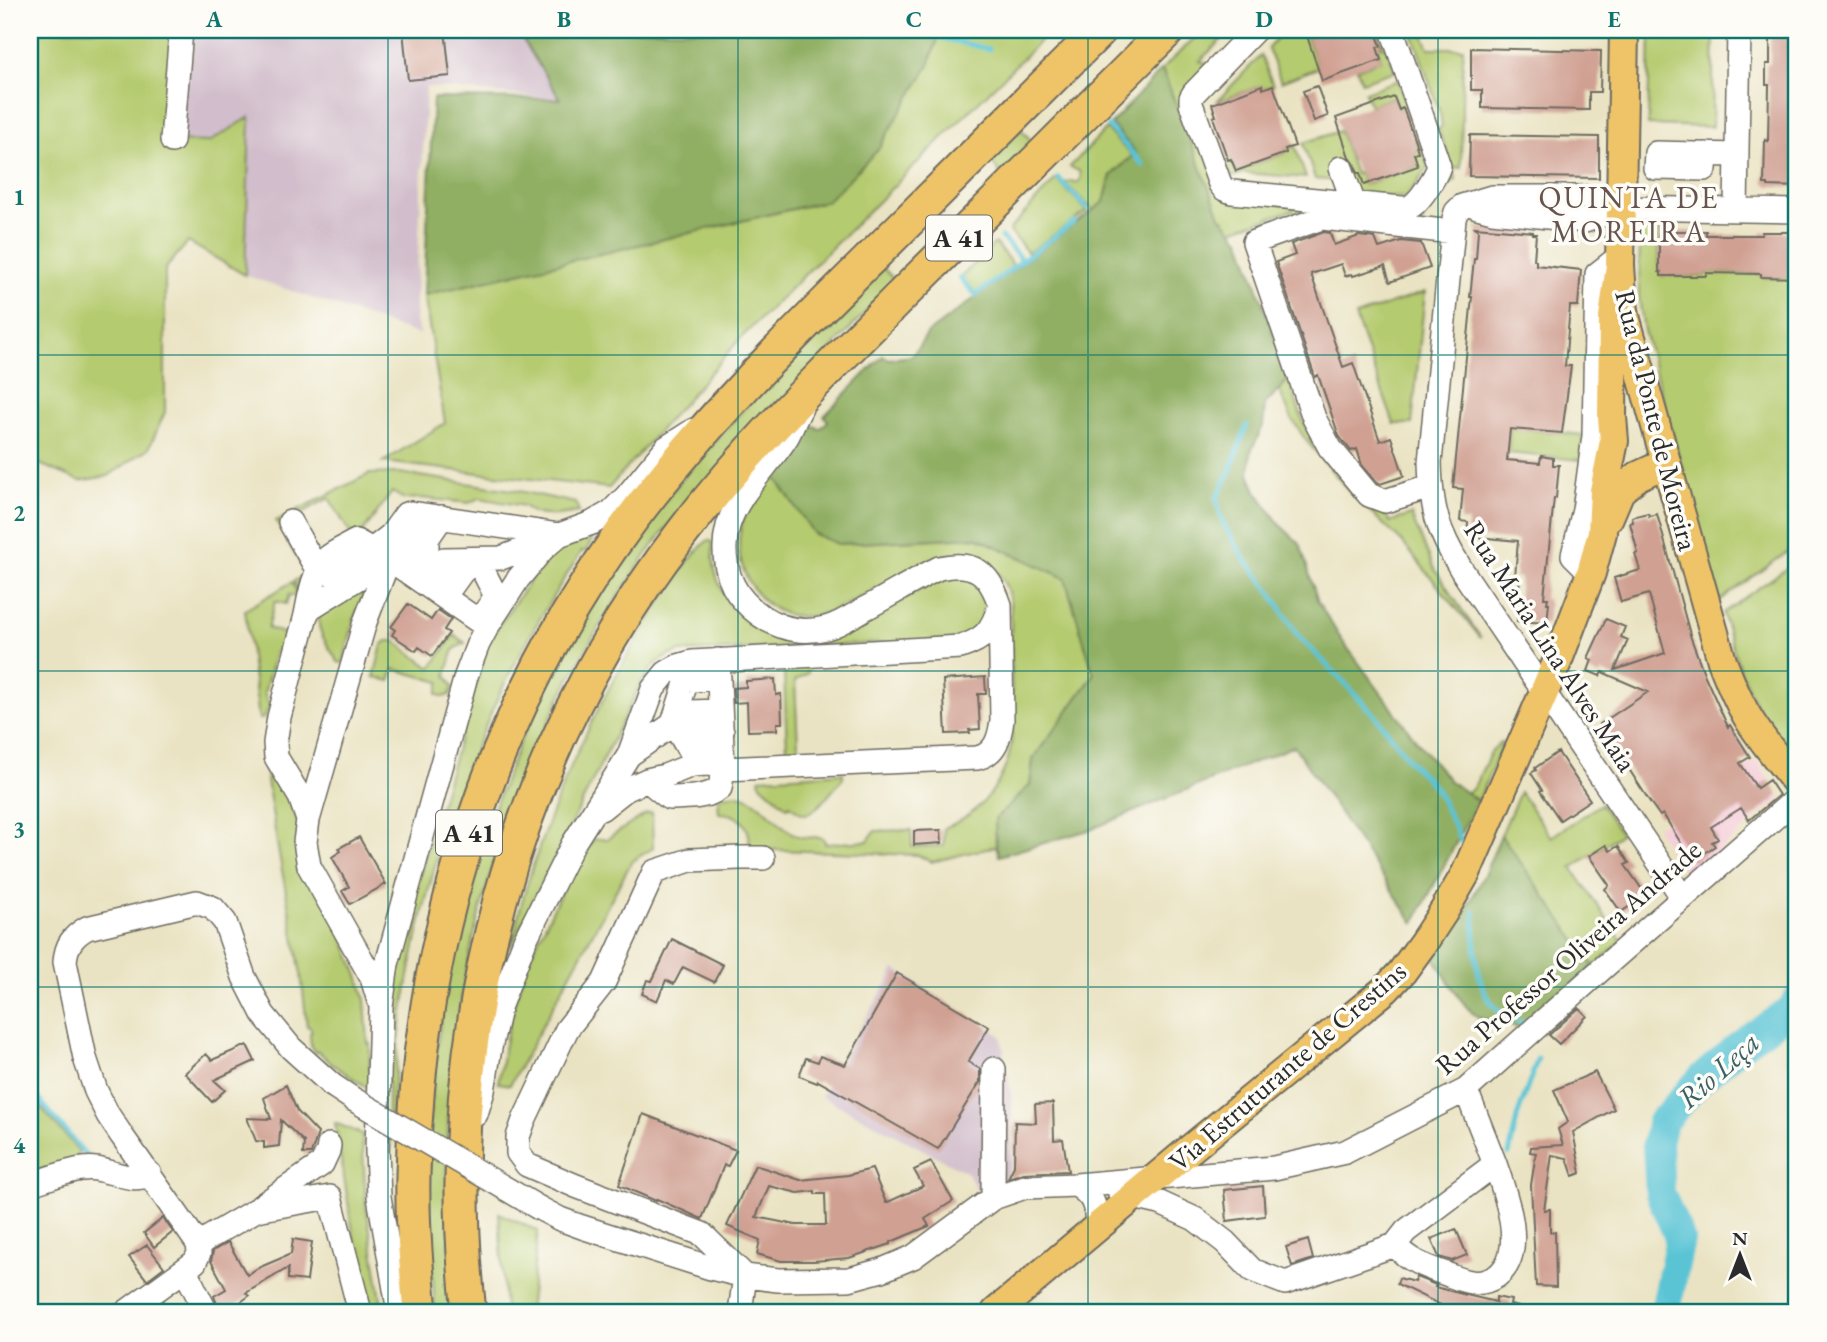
<svg xmlns="http://www.w3.org/2000/svg" width="1827" height="1342" font-family="'EB Garamond',serif">
	<rect width="100%" height="100%" fill="#fdfcf7"/>
	<filter id="ink" filterUnits="userSpaceOnUse"><feTurbulence type="fractalNoise" baseFrequency=".0143" numOctaves="2"/><feDisplacementMap in="SourceGraphic" scale="14" xChannelSelector="R" yChannelSelector="G"/><feConvolveMatrix kernelMatrix="1 2 1 2 8 2 1 2 1" color-interpolation-filters="sRGB"/></filter>
	<filter id="wash" filterUnits="userSpaceOnUse"><feTurbulence type="fractalNoise" baseFrequency=".00686" numOctaves="4" result="noise"/><feDisplacementMap in="SourceGraphic" scale="28" xChannelSelector="R" yChannelSelector="G"/><feGaussianBlur stdDeviation="1.57" result="paint"/><feColorMatrix in="noise" values="0 0 0 0 0 0 0 0 0 0 0 0 0 0 0 0 0 1.4 0 .05"/><feComposite in="paint" operator="in"/></filter>
	<g filter="url(#wash)">
		<rect width="100%" height="100%" fill="#eae3c3"/>
		<path fill="#f5cfda" d="M1757,760L1781,800L1754,817L1755,819L1689,878L1656,828Z"/>
		<path fill="#d1bdcb" d="M192,30H517L560,99L426,87L415,318L420,335L245,275L250,118L201,148L176,141Z
			M895,969L1001,1036L1012,1100L1011,1165L998,1192L982,1201L968,1173L821,1096Z"/>
		<path fill="#b5cb70" stroke="#707b4e" stroke-width="2" d="M30,30H175L177,141L209,142L250,117L245,275L188,242L165,269V412L149,448L108,476L80,481L30,460Z
			M941,30H1051L766,313L739,340L609,488L383,462L445,423L424,295L827,201L928,67Z
			M1203,30H1231L1200,61L1212,65L1189,89L1230,199L1423,216V222H1297L1293,210L1268,218L1272,230L1269,231L1265,219L1232,230L1220,216L1162,69Z
			M1281,30H1305L1318,68L1281,82L1268,48L1282,33Z
			M1411,30H1421L1429,48H1463L1461,168H1454L1456,180L1441,190C1443,185 1447,180 1449,174C1453,160 1443,143 1438,130L1442,126L1440,113Z
			M1650,30H1714L1712,127L1648,125Z
			M1377,35H1379L1384,47H1386L1395,71L1362,82L1357,69L1381,60L1377,47L1381,46Z
			M1261,55L1273,85L1263,89L1261,86L1216,102Z
			M1398,80L1407,105L1405,106L1409,118L1407,119L1403,109L1399,110L1394,97L1370,106L1365,92Z
			M1021,129L1033,143L1001,174L990,160Z
			M1106,129L1132,156L1111,175L1104,202L1093,210L1065,183L1071,181L1077,183L1081,178L1079,171L1070,167Z
			M1340,131L1355,174L1360,173L1364,185L1418,166L1414,153L1418,151L1415,141L1419,139L1428,168L1405,198L1358,193L1338,181L1315,179L1303,143Z
			M1295,146L1306,178L1244,173L1232,177L1223,155L1226,153L1231,159L1236,171L1286,153L1285,149Z
			M1056,179L1087,211L1028,253L1009,230Z
			M1640,230L1662,231V234H1659V272H1661L1662,276H1705L1706,273L1761,274V277L1797,278V545L1719,601L1644,331L1639,298Z
			M995,243L1014,266L976,293L961,277Z
			M882,267L895,280C843,336 792,392 740,449C715,476 687,502 664,531C535,699 457,913 448,1124C445,1187 449,1249 454,1312H435C431,1247 426,1182 430,1116C444,919 508,723 621,560C695,452 791,360 882,267Z
			M1425,292L1412,424H1394L1355,316Z
			M1289,379C1297,402 1303,430 1319,449C1341,475 1373,492 1390,522L1411,515L1434,568L1481,638L1402,542L1348,490L1305,439L1292,419L1279,390Z
			M1510,428L1583,435L1580,460L1508,453Z
			M771,471L814,534L838,544L976,537L1065,578L1094,675L1033,759L1030,785L995,819L996,846L932,862L918,855L748,849C753,828 741,813 719,813L718,798C746,785 765,810 784,827C788,830 792,834 798,836C805,839 813,837 820,837L825,841V844L868,841L869,839L875,831L911,830L912,847L944,846V828C983,813 1010,777 1012,735L1011,609C1009,585 998,562 972,560C960,558 946,555 934,558C924,561 915,567 905,572C879,586 842,611 813,616C767,623 733,576 740,533C743,511 758,489 771,471Z
			M399,473L519,491L576,503L579,512C562,515 537,520 524,506L479,498L469,503L421,498L404,499L392,492L360,536L350,533L329,498L282,524L309,571L300,595L294,581L306,573L276,521L369,474Z
			M588,537L592,540L585,552L582,551C549,601 518,653 493,708C425,860 388,1026 390,1193H389L387,1169L389,1024L397,954L488,641L549,554L567,544Z
			M707,541H711L713,544C709,612 776,659 839,636L940,578L967,576L982,588L988,604L987,613L979,629L954,640L679,652C653,659 646,674 634,697L510,948C538,829 587,717 653,614C669,589 685,561 707,541Z
			M1797,561V763C1784,746 1770,729 1759,710C1742,680 1732,647 1723,613Z
			M292,582L298,597L289,595L286,604L275,601L268,628L286,634L282,647L275,652L264,694L270,705L264,718L259,719L245,610Z
			M361,588L365,593L356,613L343,663L338,662C331,649 314,630 320,615Z
			M454,635L465,643L454,649L446,675L453,687L450,695L443,697L437,694L440,682L394,669L390,681L374,677L382,645L387,641H394L431,668Z
			M787,666H807L808,673L795,681L798,746L799,751L811,750V757H790L787,752L784,672Z
			M1499,743H1503L1478,801L1465,792L1470,791L1474,787L1490,754Z
			M265,768H270L284,788L360,981L365,1000L368,1043L370,1044L369,1089L332,1064L318,1051L316,1053L311,1046L310,1033L312,1031L310,1027L307,1026L301,974L277,843Z
			M843,773V778C835,787 816,814 805,814C799,813 794,808 790,805L787,807L762,785L759,781L760,778Z
			M1520,792L1551,837L1601,804L1621,834L1572,868L1622,941L1594,966L1501,835Z
			M652,813L653,848L632,861L510,1085L498,1083C505,1042 512,1001 528,962C536,942 547,923 556,903C567,880 577,858 595,839H607L646,814Z
			M30,1095L79,1151L74,1165L30,1178Z
			M335,1123L362,1134L366,1206L383,1312H371L353,1232Z
			M499,1213L538,1231L529,1312H505Z"/>
		<path fill="#90af62" stroke="#5e6d46" stroke-width="2" d="M517,30H941L928,67L877,151L827,201L424,295L433,98L560,99Z
			M1162,69L1220,216L1241,240L1289,379L1265,404L1263,426L1251,451L1249,474L1256,491L1281,526L1300,544L1318,602L1341,639L1418,743L1450,781L1478,801L1414,923L1294,746L1089,830L999,856L996,846L995,819L1030,785L1033,759L1094,675L1065,578L976,537L838,544L814,534L771,471L814,426L820,429L828,421L824,416L883,356L889,359L912,356L928,333L1104,202L1111,176L1136,153L1111,124Z
			M1501,835L1594,966L1521,1031C1510,1020 1494,1024 1480,1018C1464,1011 1444,973 1434,958L1471,900L1485,873Z"/>
		<g fill="none" stroke-linecap="round" stroke-linejoin="round">
			<path stroke="#5ac4d5" stroke-width="5" d="M927,30L932,36L989,49
				M1108,126L1143,165
				M1058,178L1087,208
				M1001,237L1022,260
				M960,278L976,295L1074,222
				M1247,425L1229,474L1216,499L1224,525L1244,558L1268,588L1298,636L1341,679L1378,719L1408,759L1436,789L1462,842
				M1474,911C1476,944 1472,986 1498,1010C1505,1016 1515,1020 1523,1023
				M30,1089L91,1161
				M1509,1154L1518,1114L1538,1058"/>
			<path stroke="#5ac4d5" stroke-width="30" d="M1665,1312L1680,1239L1660,1193L1657,1143L1662,1122L1700,1080L1742,1044L1791,1010L1797,1001"/>
		</g>
		<g id="blocks">
			<path fill="#d0a093" fill-rule="evenodd" d="M403,30H445L450,76L408,80Z
				M1305,30H1375L1381,46L1377,47L1381,60L1322,81Z
				M1770,30H1797V187L1768,186V184H1764L1765,140L1768,141L1769,85H1766V64H1770Z
				M1471,48L1601,51L1600,92H1589V110L1482,108V90H1471Z
				M1262,85L1263,89L1273,85L1295,146L1285,149L1286,153L1236,171L1231,159L1228,160L1215,123L1213,117L1216,116L1212,104Z
				M1317,86L1328,116L1314,121L1303,91Z
				M1394,97L1399,110L1403,108L1415,141L1418,152L1414,153L1418,166L1364,185L1360,173H1358L1354,163L1349,157L1336,118Z
				M1470,135L1599,137V178L1469,176Z
				M1475,227L1533,232V234H1536L1534,260H1536V265L1581,270L1578,306H1570L1565,366H1571L1562,433L1510,429L1507,460L1540,463L1541,456L1553,458V465H1559L1556,498H1554L1544,598H1548L1547,603H1549L1547,623L1517,621L1518,611H1517L1520,578L1515,577L1518,541L1467,536L1468,522L1460,521L1463,489L1453,488L1472,297H1470L1474,259H1476L1478,230Z
				M1662,231H1706V235H1762V232H1797V278L1761,277V274L1706,273V276H1661V272H1659V234H1662Z
				M1324,232L1330,233L1334,245L1359,236L1375,238L1379,248L1401,241L1421,243L1430,268L1390,282L1385,266L1353,276L1352,274L1345,276L1341,264L1311,274L1343,367L1353,363L1380,441L1391,437L1404,476L1380,484L1377,483L1362,465L1357,449L1351,451L1339,436L1318,375L1315,377L1276,262L1295,255L1291,244Z
				M1648,513L1649,516L1657,514L1691,638L1705,676L1728,727L1730,725L1750,757L1740,763L1757,788L1769,780L1779,795L1749,820L1741,808L1711,827L1718,839L1712,842L1715,846L1692,861L1663,814L1660,816L1650,802L1600,724L1648,692L1602,672L1600,676L1588,671L1592,660L1588,658L1606,619L1625,627L1621,637L1628,640L1615,670L1665,653L1649,594L1621,602L1614,578L1640,570L1635,554L1638,553L1630,523L1633,522L1632,517Z
				M408,604L431,620L438,610L451,619L444,630L449,633L432,656L419,647L416,651L392,635L395,630L391,627Z
				M985,677L986,694H978L980,729L969,730L970,733L946,734L943,680Z
				M775,679L776,695L781,694L782,723H777V730L748,731L747,702L734,703L733,688L746,687V681Z
				M1558,752L1590,800L1560,820L1540,791L1542,790L1531,773L1536,770L1535,768Z
				M941,830L942,843L914,845V831Z
				M359,837L386,884L350,904L342,891L349,887L332,857L341,851L339,848Z
				M1606,845L1610,851L1618,846L1629,863L1625,865L1646,895L1621,912L1605,889L1609,885L1589,856Z
				M672,939L723,965L714,982L683,967L674,984L666,980L657,1001L642,994L647,980L652,981Z
				M897,973L989,1027L968,1062L980,1069V1082L938,1149L818,1081L817,1083L799,1076L806,1058L818,1062L820,1056L845,1065Z
				M1579,1008L1587,1016L1559,1044L1549,1035Z
				M247,1045L255,1061L214,1080L225,1090L212,1102L185,1073L206,1054L212,1060Z
				M1595,1072L1614,1109L1573,1132L1581,1173L1573,1176L1567,1158L1552,1155L1544,1210L1550,1209V1232H1555L1556,1287L1536,1286L1531,1185L1536,1153L1530,1152L1531,1147L1563,1145L1558,1129L1568,1122L1554,1090Z
				M286,1085L297,1111L318,1133L311,1154H303L304,1142L281,1120L279,1146L264,1148V1142L256,1141L247,1118L271,1119L264,1098Z
				M1053,1103L1054,1140L1063,1139L1068,1171L1024,1173L1008,1178L1014,1166L1015,1122L1036,1123L1035,1104Z
				M643,1114L736,1150L728,1166L724,1165L702,1219L657,1199L656,1201L619,1185Z
				M931,1162L953,1201L925,1219L929,1226L891,1242V1244L849,1258L814,1261H781L757,1254L760,1240L727,1226L755,1165L800,1180L848,1175L872,1169L886,1203L923,1186L914,1170ZM769,1186L798,1193L815,1191V1194H825L826,1225H796L756,1217Z
				M1263,1186L1265,1216L1227,1221L1224,1190Z
				M163,1218L173,1232L154,1247L144,1233Z
				M1456,1229L1467,1255L1452,1261L1439,1257L1431,1239Z
				M293,1239L312,1242L307,1281L288,1279V1268L246,1293L249,1296L227,1312H220L214,1296L226,1289L211,1261L213,1251L228,1242L247,1275L258,1268L291,1254Z
				M1308,1240L1313,1259L1292,1266L1286,1247Z
				M147,1245L164,1267L147,1280L129,1257Z
				M1416,1277L1436,1285L1435,1287L1462,1294L1496,1302V1297L1511,1300L1510,1305L1519,1307L1518,1312H1440L1441,1305L1397,1284L1399,1278L1414,1282Z"/>
		</g>
	</g>
	<g filter="url(#ink)">
		<use href="#blocks" fill-opacity="0" stroke="#6e6b60" stroke-width="2"/>
		<g fill="none" stroke-linecap="round" stroke-linejoin="round">
			<g stroke="#6e6b60" stroke-width="26">
				<path id="minor" d="M1255,30L1194,93L1191,98V104L1220,184L1224,189L1232,192L1402,208C1408,208 1409,208 1413,205C1422,198 1436,176 1439,166L1392,30
					M172,141L181,30
					M1706,154L1705,169L1655,168L1656,153L1737,155
					M1341,168L1354,204
					M1477,207L1492,211L1585,221L1621,208
					M1736,210L1739,30
					M1430,487L1385,501L1369,495L1330,448L1314,418L1254,242L1322,218L1453,232
					M290,522L318,571
					M477,559L496,596L484,614
					M318,571L332,573L372,550L391,535L406,514L411,513L559,535
					M409,573L427,547V539L442,517
					M1591,573L1573,555L1584,510L1594,436L1597,274L1620,256
					M426,585L444,559L501,558L547,541
					M444,597L462,572L477,559
					M306,615C309,599 314,568 327,558C335,551 346,547 356,541L389,559L487,627
					M673,723L691,734L722,732
					M715,753L692,755L673,723L687,680L719,678
					M629,755L690,712L720,711
					M723,769L977,758C996,754 1000,736 1002,720L1000,605C989,572 974,560 939,568C914,580 889,596 864,609C852,616 839,625 826,628C795,636 765,624 744,601C726,582 721,552 728,526C738,492 769,466 787,437C792,428 796,417 801,408
					M647,780L669,798C687,797 705,799 720,788L723,769L718,660
					M601,809L625,790L647,780L665,776L692,765L723,763
					M308,820L300,797L276,757L275,743L279,717L306,615L310,608L389,559L422,524L442,517
					M1683,898L1461,569C1437,530 1431,508 1430,462L1454,219L1456,212L1462,206L1492,197H1587L1621,208L1797,211
					M379,1001L372,978L309,866L305,842L308,820L365,622L389,559
					M1466,1090L1495,1164
					M476,1114L483,1091L490,1048L500,1005L525,940L573,844L629,755L653,689L666,673L678,666L692,662L961,647C984,639 991,632 999,608
					M30,1184C48,1179 77,1166 96,1169C112,1171 136,1184 150,1174
					M1076,1185C1095,1197 1095,1205 1098,1227
					M1120,1194L1160,1203L1195,1219L1225,1242L1252,1270L1285,1283L1395,1245L1406,1231L1495,1164C1505,1193 1528,1252 1497,1276C1489,1281 1481,1284 1471,1282C1463,1281 1454,1277 1446,1274C1426,1267 1408,1261 1395,1245
					M993,1198L994,1069
					M261,1206L322,1164L328,1151L329,1145
					M539,1208L560,1219L582,1227L711,1268L745,1276L778,1280L849,1279L882,1270L913,1257L993,1198L1025,1187L1076,1185L1274,1168L1345,1152L1466,1090L1604,967L1797,798
					M198,1244L256,1210L330,1197L360,1312
					M185,1270L206,1312
					M745,1276L702,1234L576,1186L527,1165L518,1153V1137L524,1120L567,1029L604,982L654,872L690,860L740,858H763
					M126,1312L195,1262L199,1253L198,1244L122,1136L108,1115L96,1091L85,1058L65,962C66,945 73,936 87,928L197,902L213,908L225,922L244,977L263,1014L291,1048L332,1085
					M399,1312L379,1197L377,1150L381,1007L387,964L466,676L478,644L487,627L518,579L543,549L559,535L592,523L611,512L626,497L666,448L694,430
					M740,1312L745,1276"/>
			</g>
			<g stroke="#6e6b60" stroke-width="32">
				<path id="major" d="M1624,30L1620,265L1622,296L1625,316L1722,661C1730,682 1738,702 1750,721C1764,743 1781,763 1797,783
					M1609,517L1620,491L1638,476L1666,463
					M996,1312L1183,1155L1386,989L1402,972L1423,943L1444,911L1466,873L1558,660L1591,573L1602,533L1604,491L1614,441L1612,417L1613,318L1620,265"/>
			</g>
			<g stroke="#6e6b60" stroke-width="37">
				<path id="highway" d="M420,1312C416,1267 412,1221 413,1175C417,940 490,709 631,520C705,421 791,337 878,251C952,177 1026,103 1100,30
					M469,1312C438,1034 511,754 683,532C750,445 829,368 907,290C994,203 1081,117 1168,30"/>
			</g>
			<use href="#minor" stroke="#fff" stroke-width="23"/>
			<use href="#major" stroke="#efc469" stroke-width="28"/>
			<use href="#highway" stroke="#efc469" stroke-width="33"/>
			<g stroke="#6e6b60" stroke-width="26" stroke-linecap="butt">
				<path id="minor-bridge" d="M332,1085L353,1099L539,1208"/>
			</g>
			<use href="#minor-bridge" stroke="#fff" stroke-width="23"/>
		</g>
	</g>
	<path fill="none" stroke="#0f766e" stroke-width="2" stroke-opacity="0.55" d="M388,30V1312M738,30V1312M1088,30V1312M1438,30V1312M30,355H1797M30,671H1797M30,987H1797"/>
	<g text-anchor="middle" dominant-baseline="central" stroke-width="7" stroke-linejoin="round" paint-order="stroke">
		<g fill="#fdfcf7" stroke="#6a6a68" stroke-width="2">
			<rect x="926" y="215.5" width="66" height="45" rx="5"/>
			<rect x="436" y="810.5" width="66" height="45" rx="5"/>
		</g>
		<g font-size="26" font-weight="bold" fill="#2b2b2b">
			<text x="959" y="238">A 41</text>
			<text x="469" y="833">A 41</text>
		</g>
		<g font-size="28" fill="#2b2b2b" stroke="#fdfcf7">
			<text transform="translate(1657 420) rotate(76)">Rua da Ponte de Moreira</text>
			<text transform="translate(1551 646) rotate(57)">Rua Maria Lina Alves Maia</text>
			<text transform="translate(1568 957) rotate(-41)">Rua Professor Oliveira Andrade</text>
			<text transform="translate(1287 1066) rotate(-41)">Via Estruturante de Crestins</text>
		</g>
		<g font-size="30" letter-spacing="2" fill="#65544f" stroke="#fdfcf7">
			<text x="1629" y="197">QUINTA DE<tspan x="1629" dy="34">MOREIRA</tspan></text>
		</g>
		<g font-size="30" font-style="italic" fill="#3b6166" stroke="#fdfcf7">
			<text transform="translate(1718 1070) rotate(-42)">Rio Leça</text>
		</g>
	</g>
	<rect width="1827" height="1342" fill="none" stroke="#fdfcf7" stroke-width="77"/>
	<g transform="translate(1740 1255)" stroke="#fdfcf7" stroke-width="5" paint-order="stroke">
	<path d="M0-5L12 26L0 18L-12 26Z" fill="#2b2b2b"/>
	<text y="-10" font-size="19" font-weight="bold" text-anchor="middle" fill="#2b2b2b">N</text>
	</g>
	<rect x="38" y="38" width="1750" height="1266" fill="none" stroke="#0f766e" stroke-width="2.5"/>
	<g font-size="23" text-anchor="middle" font-weight="bold" fill="#0f766e">
		<text x="214" y="27">A</text>
		<text x="564" y="27">B</text>
		<text x="914" y="27">C</text>
		<text x="1264" y="27">D</text>
		<text x="1614" y="27">E</text>
		<text x="19" y="205">1</text>
		<text x="19" y="521">2</text>
		<text x="19" y="837">3</text>
		<text x="19" y="1153">4</text>
	</g>
</svg>
